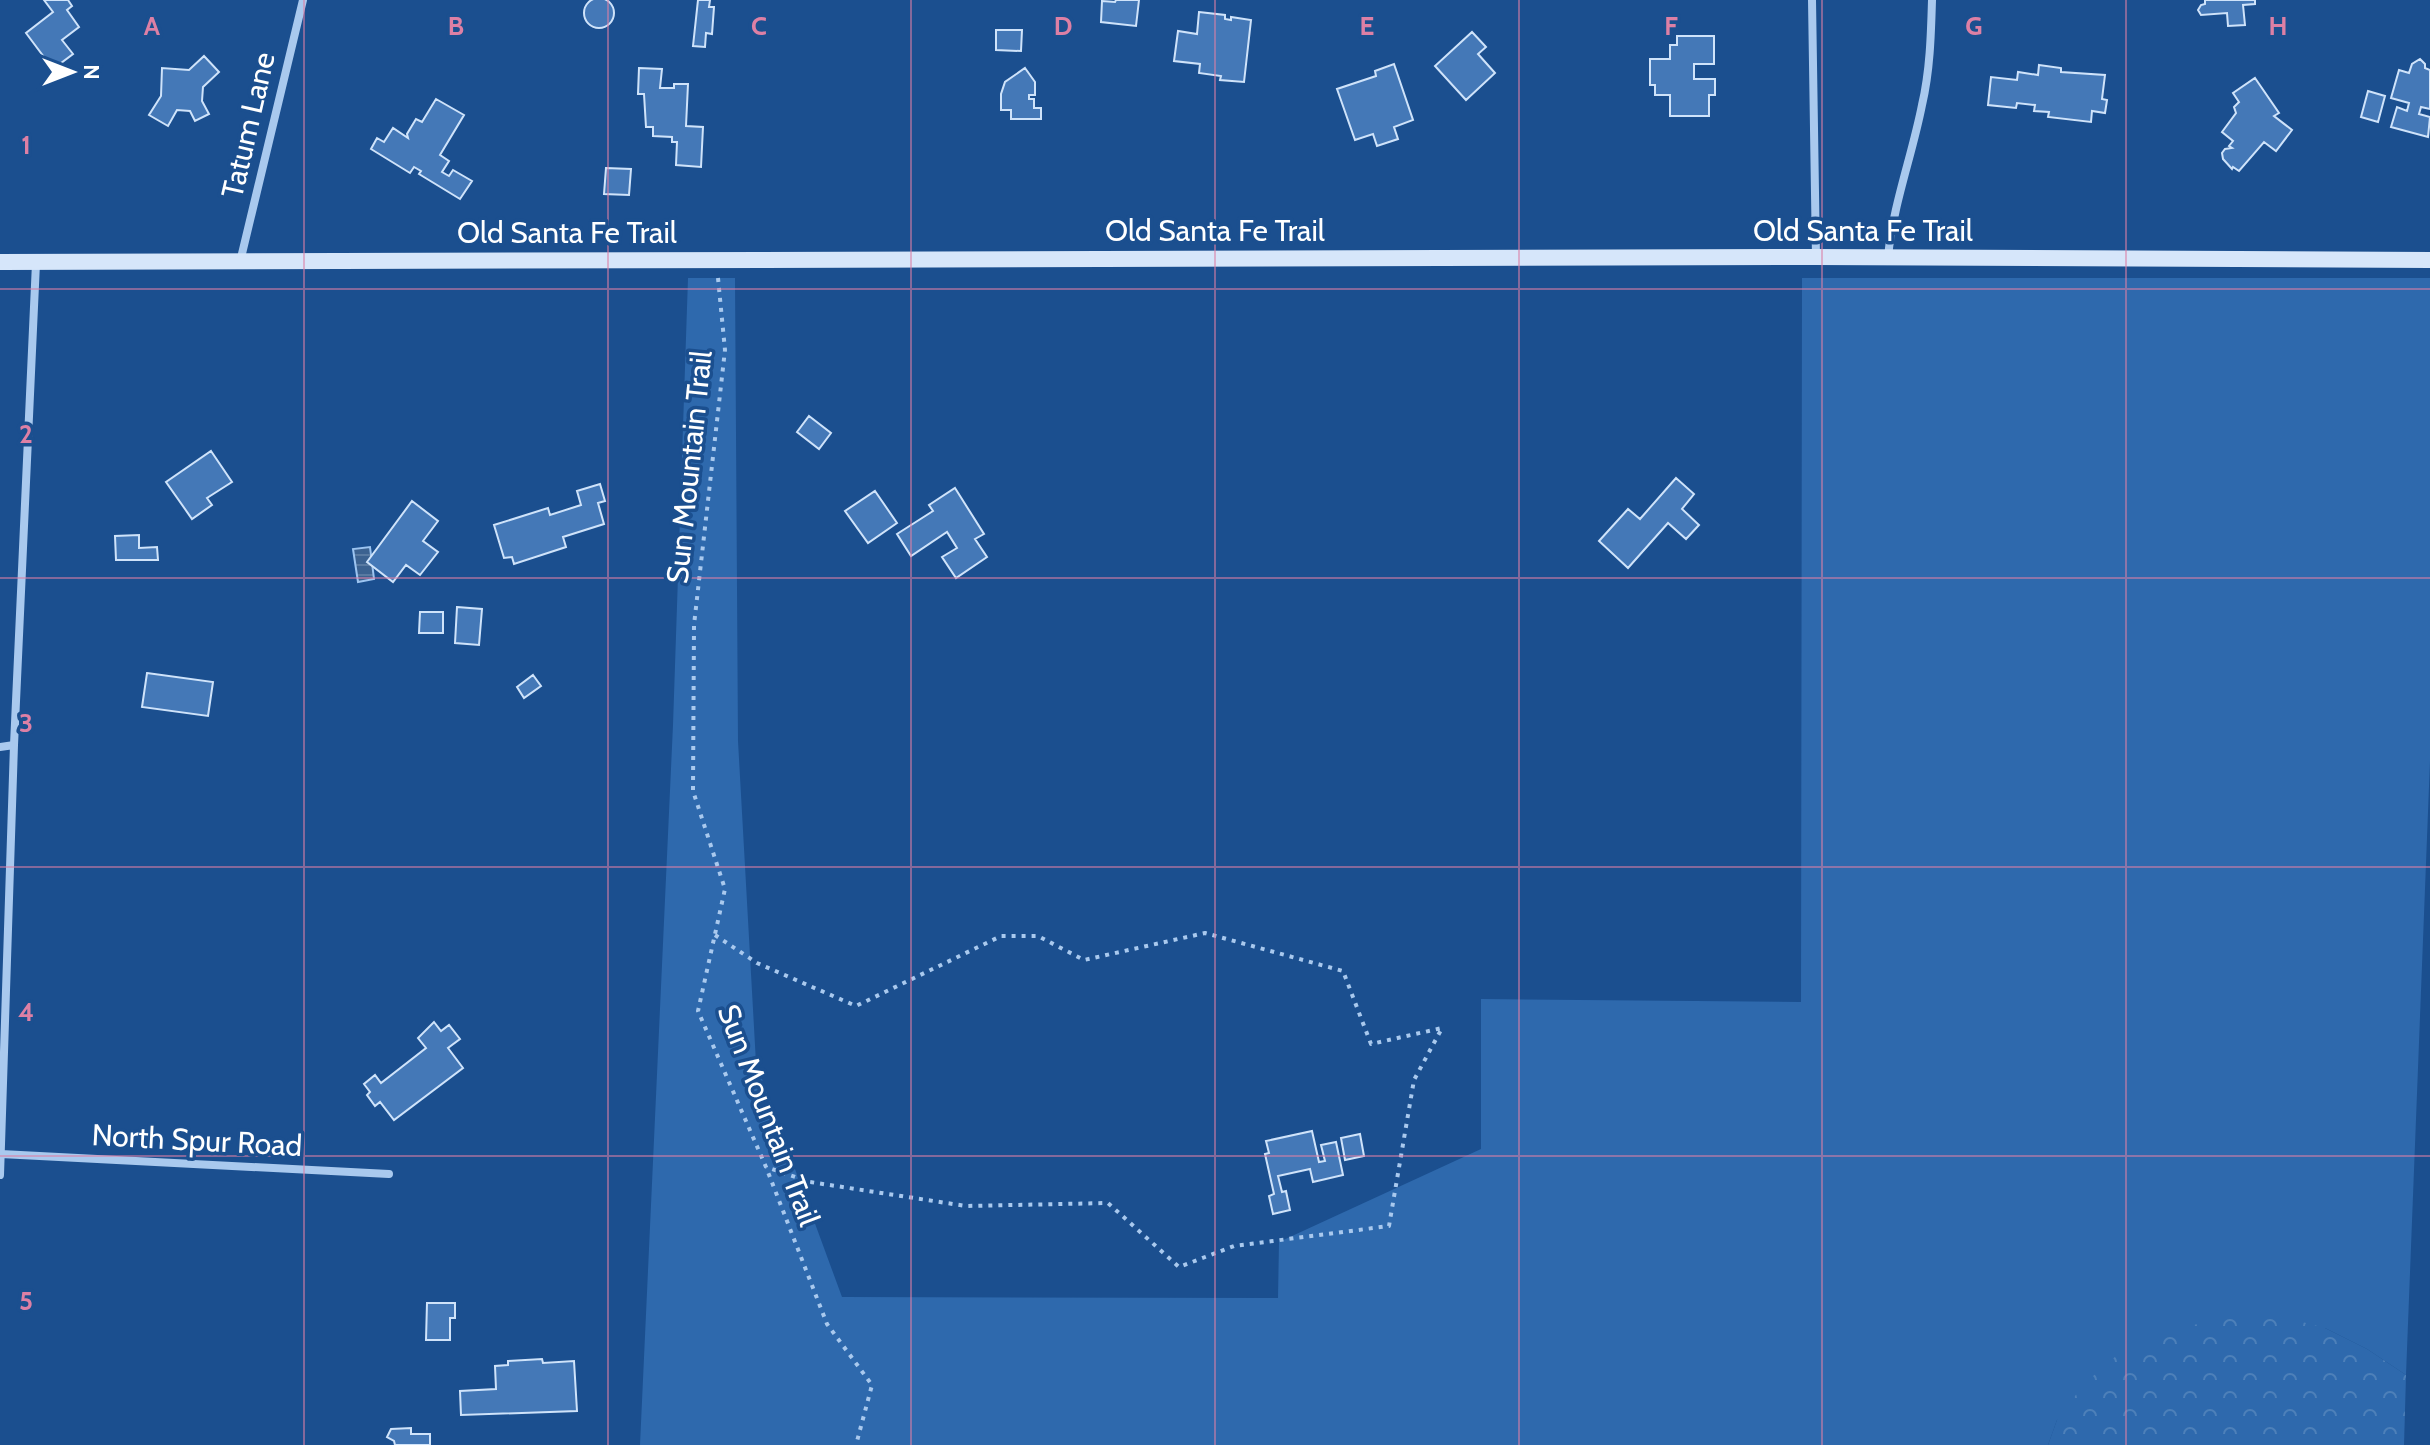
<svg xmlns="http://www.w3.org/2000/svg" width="2430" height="1445" font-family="Cabin,sans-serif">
	<defs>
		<pattern id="forest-crowns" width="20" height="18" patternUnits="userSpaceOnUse" patternTransform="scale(2)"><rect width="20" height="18" fill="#2e69ad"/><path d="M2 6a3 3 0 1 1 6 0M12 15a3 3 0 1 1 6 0" fill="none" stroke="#4d80b9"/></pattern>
		<pattern id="water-rules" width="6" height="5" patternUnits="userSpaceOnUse" patternTransform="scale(2)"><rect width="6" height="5" fill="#3c6290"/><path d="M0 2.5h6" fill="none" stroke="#597aa1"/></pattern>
	</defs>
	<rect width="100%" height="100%" fill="#1b4f8f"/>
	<path fill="#2e69ad" d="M688,278H735L738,741L756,1063L842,1297L1278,1298L1279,1242L1481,1149V999L1801,1002L1802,278H2430V761L2406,1375L2367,1349L2325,1328L2057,1420L2048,1445H640L673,725Z"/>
	<path fill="url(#forest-crowns)" d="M2260,1311L2325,1328L2367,1349L2406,1375L2404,1445H2048L2057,1420L2084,1384L2124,1349L2197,1324Z"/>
	<path fill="url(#water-rules)" stroke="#9cc4f0" stroke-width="2" d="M370,547L374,579L358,582L353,549Z"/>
	<path fill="#4478b7" stroke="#cfe3fa" stroke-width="2" d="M584 13a15 15 0 1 1 30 0a15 15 0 1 1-30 0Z
		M44,0H68L72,6L67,10L79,27L62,40L73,54L53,69L26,33L53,12Z
		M698,0H710L709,7H714L712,34L706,33L705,47L693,46Z
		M1116,0H1139L1136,26L1101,22L1102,1L1115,2Z
		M2205,0H2255V4L2243,5L2245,25L2228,26L2227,13L2201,15L2198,10L2201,5L2205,4Z
		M1199,12L1225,15V19L1231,20V17L1251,20L1244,82L1220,80L1221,76L1199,73L1200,64L1174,61L1178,31L1197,34Z
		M996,30H1022L1021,51L996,50Z
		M1472,32L1486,47L1478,54L1495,73L1466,100L1435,66Z
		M1677,36H1714V64H1694V79H1715V95H1709V116H1670V95H1655V85H1650V59H1670V45H1677Z
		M204,56L219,72L203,87L202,101L209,114L195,121L190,111L177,110L168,126L149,115L161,96L162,68L189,70Z
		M2420,59L2425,64V68L2430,70V109L2421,107L2419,114L2430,117L2428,137L2391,127L2397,107L2407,111L2409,103L2391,98L2399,70L2409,73L2412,64Z
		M1394,64L1413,120L1394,127L1398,139L1377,146L1373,134L1355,140L1337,89L1376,76L1375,71Z
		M2039,65L2061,68V72L2105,75L2102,99L2107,100L2105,113L2092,111L2091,122L2048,117L2049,112L2034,111L2035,105L2017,103L2016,108L1988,105L1991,77L2017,80L2018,72L2038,75Z
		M639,68L662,69L660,88H674V84H688L686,126L703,127L701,167L676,165L677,142H672V137L653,136V127H646L644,94H638Z
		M1025,68L1035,82V95H1029V99H1034V108H1041V119H1011V110H1001V94L1005,82Z
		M2255,78L2279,113L2274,116L2292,130L2276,151L2264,142L2239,171L2233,167L2232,169L2223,159L2222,153L2225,149L2232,148L2229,146L2233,141L2222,132L2236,113L2234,107L2239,102L2233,93Z
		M2368,91L2385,96L2378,122L2361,117Z
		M436,99L464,115L440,155L449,161L442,172L449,176L453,170L472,181L460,199L419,174L421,171L414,167L410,173L371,149L377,138L384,142L393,128L408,138L407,134L416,119L422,122Z
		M606,168L631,169L629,195L604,194Z
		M809,416L831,433L819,449L797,432Z
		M211,451L232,482L207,498L212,505L192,519L166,482Z
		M1676,478L1694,494L1682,509L1699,525L1686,539L1668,523L1628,568L1599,541L1628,509L1640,519Z
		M600,484L605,501L598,503L604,524L563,537L566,547L514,564L512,557L504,558L494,525L548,508L550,515L581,505L577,491Z
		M955,488L984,534L975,539L987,557L956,578L942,557L957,548L947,532L911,556L897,534L933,511L929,505Z
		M875,491L897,523L868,543L845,511Z
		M412,501L438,521L423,541L438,552L420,575L406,565L393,582L367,562Z
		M139,535V548L157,547L158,560H116L115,536Z
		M457,607L482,609L479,645L455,643Z
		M420,612H443V633H419Z
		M147,673L213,682L208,716L142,707Z
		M533,675L541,686L524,698L517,687Z
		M434,1022L441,1031L449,1025L460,1039L448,1048L463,1068L394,1120L380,1102L375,1106L367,1095L370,1092L364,1084L375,1075L381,1083L426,1048L418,1038Z
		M1312,1131L1319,1162L1325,1161L1321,1145L1336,1142L1343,1175L1313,1182L1310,1169L1278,1176L1282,1192L1286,1191L1290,1210L1273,1214L1269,1196L1274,1194L1265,1154L1269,1153L1266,1141Z
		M1360,1134L1364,1156L1345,1160L1341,1138Z
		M427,1303H455V1318H450V1340H426Z
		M542,1359L543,1363L574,1361L577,1411L461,1415L460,1391L496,1389L495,1366L508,1365V1361Z
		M411,1428V1434H430V1445H395L394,1441L387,1437L391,1429Z"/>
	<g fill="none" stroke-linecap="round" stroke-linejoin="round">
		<path stroke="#a9c9ee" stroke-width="4" stroke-dasharray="4 6" stroke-linecap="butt" d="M718,278L725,350L694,625L693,791L725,889L698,1011L766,1167L827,1324L872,1385L856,1445
			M715,935L757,963L856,1006L1001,936H1038L1084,960L1205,933L1343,971L1371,1044L1442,1028L1414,1080L1389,1226L1234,1246L1179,1267L1108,1203L966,1206L810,1182L766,1167"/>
		<path stroke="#a9c9ee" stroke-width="8" d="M1812,0L1816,257
			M1888,257C1893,205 1912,156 1922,105C1930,71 1931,35 1932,0
			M240,262L303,0
			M0,747L14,745
			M1,1154L389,1174
			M0,1175L14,745L36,263"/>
		<path stroke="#d6e6fa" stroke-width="16" d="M0,262L1816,257L2430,260"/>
	</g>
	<path fill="none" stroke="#dd80a5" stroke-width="2" stroke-opacity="0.55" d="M304,0V1445M608,0V1445M911,0V1445M1215,0V1445M1519,0V1445M1822,0V1445M2126,0V1445M0,289H2430M0,578H2430M0,867H2430M0,1156H2430"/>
	<g text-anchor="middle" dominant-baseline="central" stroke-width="7" stroke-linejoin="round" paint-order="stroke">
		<g font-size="30" fill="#fff" stroke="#1b4f8f">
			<text transform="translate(248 125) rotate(-77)">Tatum Lane</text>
			<text x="1215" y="230">Old Santa Fe Trail</text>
			<text x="1863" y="230">Old Santa Fe Trail</text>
			<text x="567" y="232">Old Santa Fe Trail</text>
			<text transform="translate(689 467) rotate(-84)">Sun Mountain Trail</text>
			<text transform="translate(769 1115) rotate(69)">Sun Mountain Trail</text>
			<text transform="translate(197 1140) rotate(3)">North Spur Road</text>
		</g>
	</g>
	<g font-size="26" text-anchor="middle" font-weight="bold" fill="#dd80a5" stroke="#1b4f8f" stroke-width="7" stroke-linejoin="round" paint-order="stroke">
		<text x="152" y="35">A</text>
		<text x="456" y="35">B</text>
		<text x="759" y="35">C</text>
		<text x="1063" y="35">D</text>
		<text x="1367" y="35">E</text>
		<text x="1671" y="35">F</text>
		<text x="1974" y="35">G</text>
		<text x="2278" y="35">H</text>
		<text x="26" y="154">1</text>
		<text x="26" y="443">2</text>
		<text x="26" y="732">3</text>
		<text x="26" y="1021">4</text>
		<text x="26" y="1310">5</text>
	</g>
	<g transform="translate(72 72) rotate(90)" stroke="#1b4f8f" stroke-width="6" paint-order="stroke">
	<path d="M0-6L14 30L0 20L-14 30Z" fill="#ffffff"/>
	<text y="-12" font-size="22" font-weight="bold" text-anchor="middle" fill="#ffffff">N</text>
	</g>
</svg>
